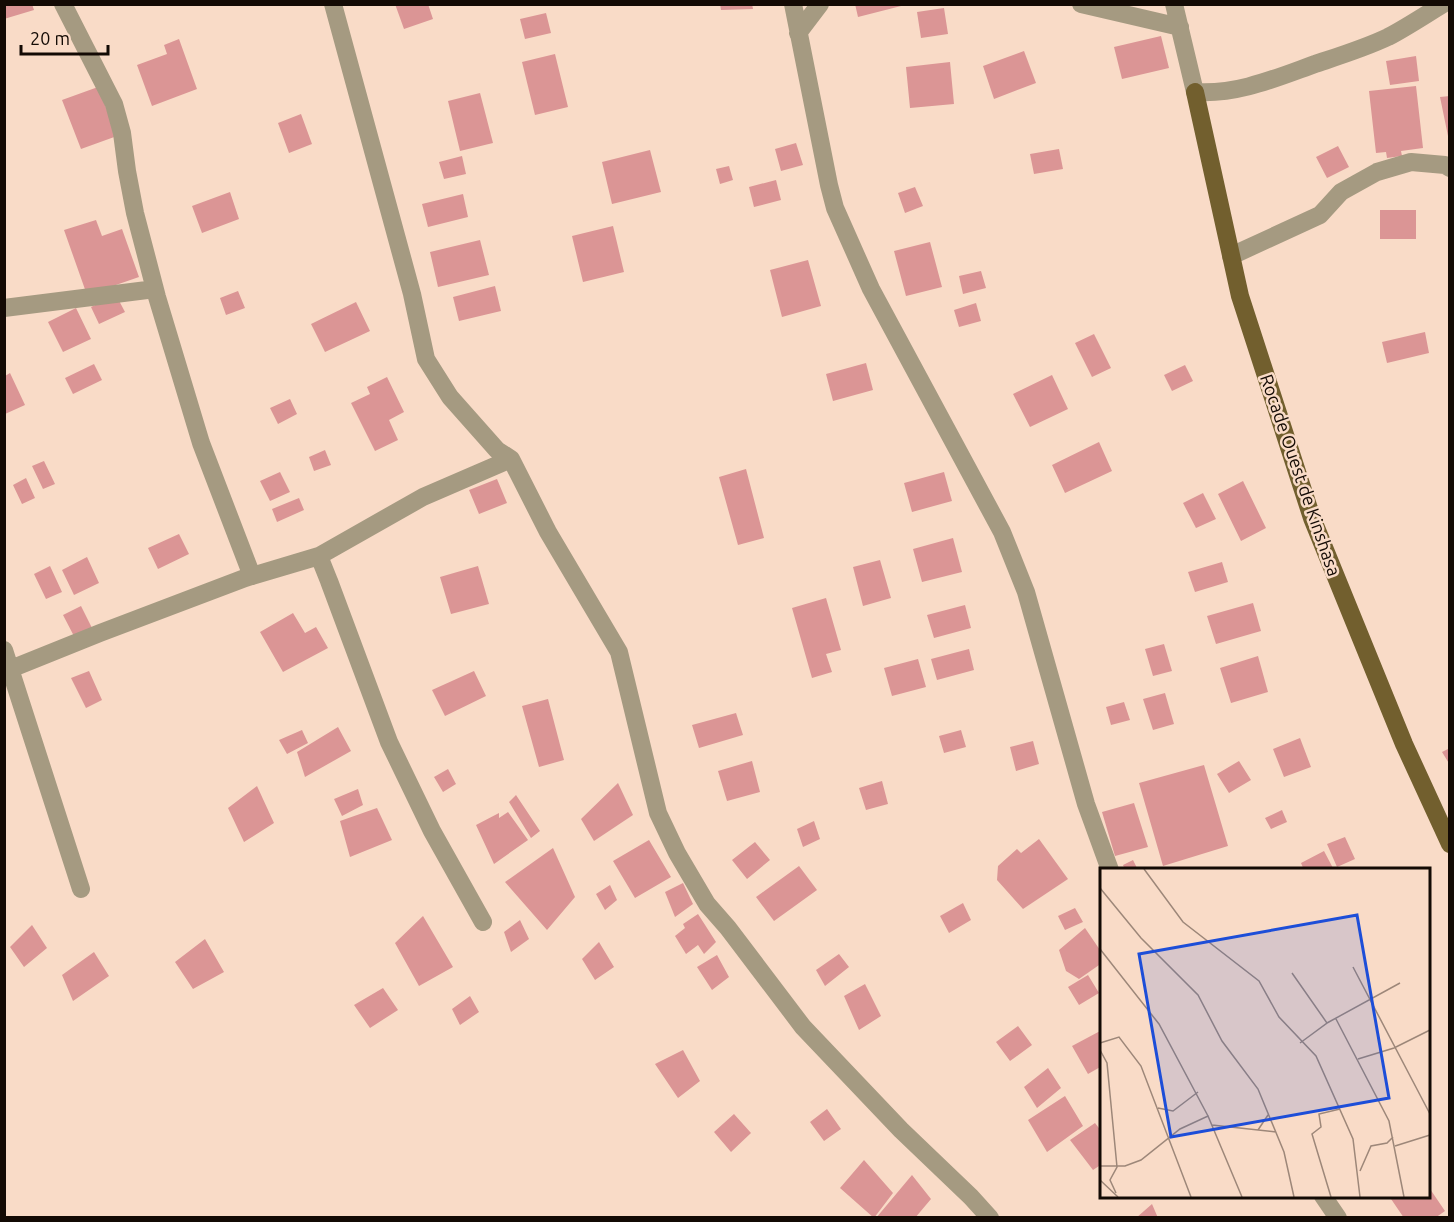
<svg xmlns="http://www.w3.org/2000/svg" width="1454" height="1222" font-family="Ubuntu,sans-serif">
	<rect width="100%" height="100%" fill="#f9dbc7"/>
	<path fill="#db9595" d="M4,4H32L34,10L4,19Z
		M395,4H428L433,19L404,29Z
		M720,4H752L753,9L721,10Z
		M855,4H905V5L858,17Z
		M944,8L948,34L921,38L917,12Z
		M546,13L551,33L525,39L520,19Z
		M1161,36L1169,68L1122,79L1114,47Z
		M179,39L197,89L152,106L137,65L167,54L164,45Z
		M1024,51L1036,83L994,99L983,66Z
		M555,54L568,107L535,115L522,62Z
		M1416,56L1419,81L1390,85L1386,61Z
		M950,62L954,104L910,108L906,67Z
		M1416,86L1423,148L1401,151L1402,156L1387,158L1386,152L1376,153L1369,91Z
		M98,87L117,136L81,149L62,100Z
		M480,93L493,143L460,151L448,101Z
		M1450,96V136H1448L1440,97Z
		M301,114L312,144L289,153L278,123Z
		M796,143L803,165L781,171L775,149Z
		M1338,146L1349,167L1327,178L1316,157Z
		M1059,149L1063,169L1034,174L1030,154Z
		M650,150L661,192L612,204L602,162Z
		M462,156L466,174L444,179L439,162Z
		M729,166L733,180L720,184L716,169Z
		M776,180L781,200L754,207L749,187Z
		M915,187L923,206L905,213L898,193Z
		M230,192L239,219L202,233L192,206Z
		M463,194L468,217L428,227L422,204Z
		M1380,210H1416V239H1380Z
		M96,220L102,236L122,229L139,277L87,295L64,230Z
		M613,226L624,272L583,282L572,236Z
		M480,240L489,275L438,287L430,252Z
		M930,242L942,287L906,296L894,251Z
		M808,260L821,306L782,317L770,270Z
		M981,271L986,288L963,294L959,276Z
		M495,286L501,311L459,321L453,297Z
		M238,291L245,308L226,315L220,298Z
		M116,295L125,312L99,324L91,307Z
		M356,302L370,331L325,352L311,324Z
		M976,303L981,321L959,327L954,310Z
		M76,308L91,339L63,352L48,322Z
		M1425,332L1429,353L1387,363L1382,342Z
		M1094,334L1111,368L1092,377L1075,343Z
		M866,363L873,390L833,401L826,374Z
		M94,364L102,380L73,394L65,378Z
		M1185,365L1193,381L1172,391L1164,375Z
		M10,373L25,405L5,414V376Z
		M1052,375L1068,409L1030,427L1013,394Z
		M387,377L404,412L389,420L398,440L375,451L351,403L370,394L367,387Z
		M290,399L297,414L278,424L270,408Z
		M1099,442L1112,471L1065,493L1052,465Z
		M325,450L331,465L314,471L309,457Z
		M44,461L55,484L43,489L32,466Z
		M746,469L764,538L738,545L719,477Z
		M280,472L290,492L270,501L260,481Z
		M944,472L952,501L912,512L904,483Z
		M26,478L35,498L22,504L13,485Z
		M497,479L507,503L479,514L469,490Z
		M1243,481L1266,528L1241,541L1218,494Z
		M1203,493L1216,519L1196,528L1183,503Z
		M299,498L304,510L277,522L272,509Z
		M179,534L189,554L158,569L148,548Z
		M953,538L962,572L922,582L913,549Z
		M87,557L99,583L74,595L62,570Z
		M880,560L891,598L863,606L853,567Z
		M1222,562L1228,582L1195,592L1188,572Z
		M50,566L62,592L46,599L34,574Z
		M478,566L489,604L451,614L440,577Z
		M826,598L841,650L826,654L832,672L812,678L792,608Z
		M1253,603L1261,631L1216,644L1207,616Z
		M965,605L971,628L934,638L927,615Z
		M81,606L94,632L76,640L63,615Z
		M293,613L305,633L316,627L328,648L283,672L260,632Z
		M1164,644L1172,671L1153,676L1145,649Z
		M969,649L974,670L937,680L931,659Z
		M1258,656L1268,692L1231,703L1220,668Z
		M918,659L926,687L892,696L884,668Z
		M89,671L102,700L86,708L71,678Z
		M474,671L486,696L445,716L432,690Z
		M1165,693L1174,724L1153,730L1143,699Z
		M548,699L564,760L539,767L522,706Z
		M1124,702L1130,720L1111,725L1106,707Z
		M736,713L743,735L699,748L692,725Z
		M338,727L351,751L305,777L297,752Z
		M302,730L308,743L287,754L279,740Z
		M961,730L966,747L944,753L939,736Z
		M1300,738L1311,767L1284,777L1273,749Z
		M1033,741L1039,764L1016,771L1010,747Z
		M1450,748V765L1442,752Z
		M752,761L760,792L727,801L718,771Z
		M1239,761L1251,780L1229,793L1217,774Z
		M1204,765L1228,846L1163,866L1139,783Z
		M448,769L456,784L443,792L434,777Z
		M882,781L888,804L866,810L859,788Z
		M618,783L633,815L594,841L581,819Z
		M257,786L274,823L244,842L228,808Z
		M358,789L363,805L342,816L334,799Z
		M516,795L540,831L531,838L509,802Z
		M1134,803L1148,847L1115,856L1102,812Z
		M377,808L392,840L350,857L340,821Z
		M1282,810L1287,822L1271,829L1265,818Z
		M508,812L528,840L494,864L476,825L499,813V818Z
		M814,821L820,839L803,847L797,829Z
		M1345,837L1355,859L1337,867L1327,844Z
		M1039,839L1068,879L1023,909L997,880L998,866L1017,849L1021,853Z
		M649,840L671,877L635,898L613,861Z
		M755,842L770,860L747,879L732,860Z
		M553,848L575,897L547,930L505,882Z
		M1324,851L1334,870H1304L1301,863Z
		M1133,860L1138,870H1125L1123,865Z
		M799,866L817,890L774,921L756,897Z
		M683,883L693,904L675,917L665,892Z
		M610,885L617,900L605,910L596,894Z
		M963,903L971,920L949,933L940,916Z
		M1075,908L1083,922L1065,930L1058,916Z
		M698,914L716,942L704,954L698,945L686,954L675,936L685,928L683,924Z
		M423,916L453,967L419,986L395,943Z
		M520,920L529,939L511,952L504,932Z
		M32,925L47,948L24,967L10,947Z
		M1085,928L1102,953V963L1079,979L1066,971L1059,950Z
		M205,939L224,972L193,989L175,962Z
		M599,942L614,967L595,980L582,959Z
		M94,952L109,976L73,1001L62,975Z
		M839,954L849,967L825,986L816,970Z
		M717,955L729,977L712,990L697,967Z
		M1088,975L1099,993L1079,1005L1068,987Z
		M865,984L881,1016L859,1030L844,996Z
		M383,988L398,1010L370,1028L354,1005Z
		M470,996L479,1012L460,1025L452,1009Z
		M1018,1026L1032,1045L1010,1061L996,1042Z
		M1102,1030V1066L1088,1074L1072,1046Z
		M683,1050L700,1081L678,1098L655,1064Z
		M1048,1068L1061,1088L1037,1108L1024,1087Z
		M1065,1096L1083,1126L1047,1152L1028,1120Z
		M827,1109L841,1129L824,1141L810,1122Z
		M734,1114L751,1133L731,1152L714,1132Z
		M1095,1123L1102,1132V1164L1093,1170L1070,1140Z
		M864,1160L893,1193L874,1218L840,1188Z
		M912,1175L931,1199L915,1218H876Z
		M1428,1186L1445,1211L1435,1218H1404L1389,1196H1428Z
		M1152,1204L1158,1218H1136Z"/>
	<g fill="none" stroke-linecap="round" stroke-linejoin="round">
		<path stroke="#a59a81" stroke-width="18" d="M63,4L114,104L122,133L127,171L135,213L157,297L201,443L252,576
			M333,4L412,294L426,359L450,397L497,450L511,459L548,532L619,652L658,813L677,853L707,904L728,928L803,1027L901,1130L971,1197L990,1218
			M793,4L829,185L835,208L871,289L1002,532L1026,592L1086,804L1110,870
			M1081,4L1180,27
			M1174,4L1195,92C1237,95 1276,78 1315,64C1339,56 1365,48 1388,37C1407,27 1425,15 1443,4
			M798,33L820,4
			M1231,256L1320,215L1341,192L1377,172L1411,162L1445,165L1450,168
			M4,308L155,289
			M4,650L81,889
			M4,670L18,666L100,633L245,578L319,556
			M483,922L432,831L389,742L329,581L319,556L423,497L511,459
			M1323,1196L1338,1218"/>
		<path stroke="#725f2e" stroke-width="18" d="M1195,92L1240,296L1312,518L1404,744L1450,844"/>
	</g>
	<g text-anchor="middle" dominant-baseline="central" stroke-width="5" stroke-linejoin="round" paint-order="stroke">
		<g font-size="18" fill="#130a04" stroke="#f9dbc7">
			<text transform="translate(1301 475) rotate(71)">Rocade Ouest de Kinshasa</text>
		</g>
	</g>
	<g transform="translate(1100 868)">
		<rect width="330" height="330" fill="#f9dbc7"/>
		<path fill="none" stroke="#9d8779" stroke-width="1.5" d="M44,1L83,54L159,113L179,149L216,188L253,271L260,329M0,20L41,70L98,127L122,173L158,221L184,284L194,329M0,81L59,156L108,248M253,99L330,246M192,105L227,155L200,175M236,151L289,253L304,329M227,155L300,115M0,175L19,169L41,198L91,329M0,182L7,195L17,299L10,312L16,325M258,191L294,180L330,162M58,240L73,243L98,224M112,257L176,264M158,262L168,247M295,278L330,267M0,298H25L41,292L80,261L108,248L142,329M260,303L271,278L287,275L293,269M0,312L18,329M231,329L212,266L221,259L219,246L240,241"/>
		<path fill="#1d4ed8" fill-opacity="0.15" stroke="#1d4ed8" stroke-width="3" d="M257,47L289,230L71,269L39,86Z"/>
		<rect width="330" height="330" fill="none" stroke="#130a04" stroke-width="3"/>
	</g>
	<rect width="1454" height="1222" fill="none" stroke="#130a04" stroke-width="12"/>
	<path d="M21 45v9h87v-9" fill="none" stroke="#130a04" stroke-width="3"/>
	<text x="30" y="45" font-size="18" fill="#130a04" stroke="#f9dbc7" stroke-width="4.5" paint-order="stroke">20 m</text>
</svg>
